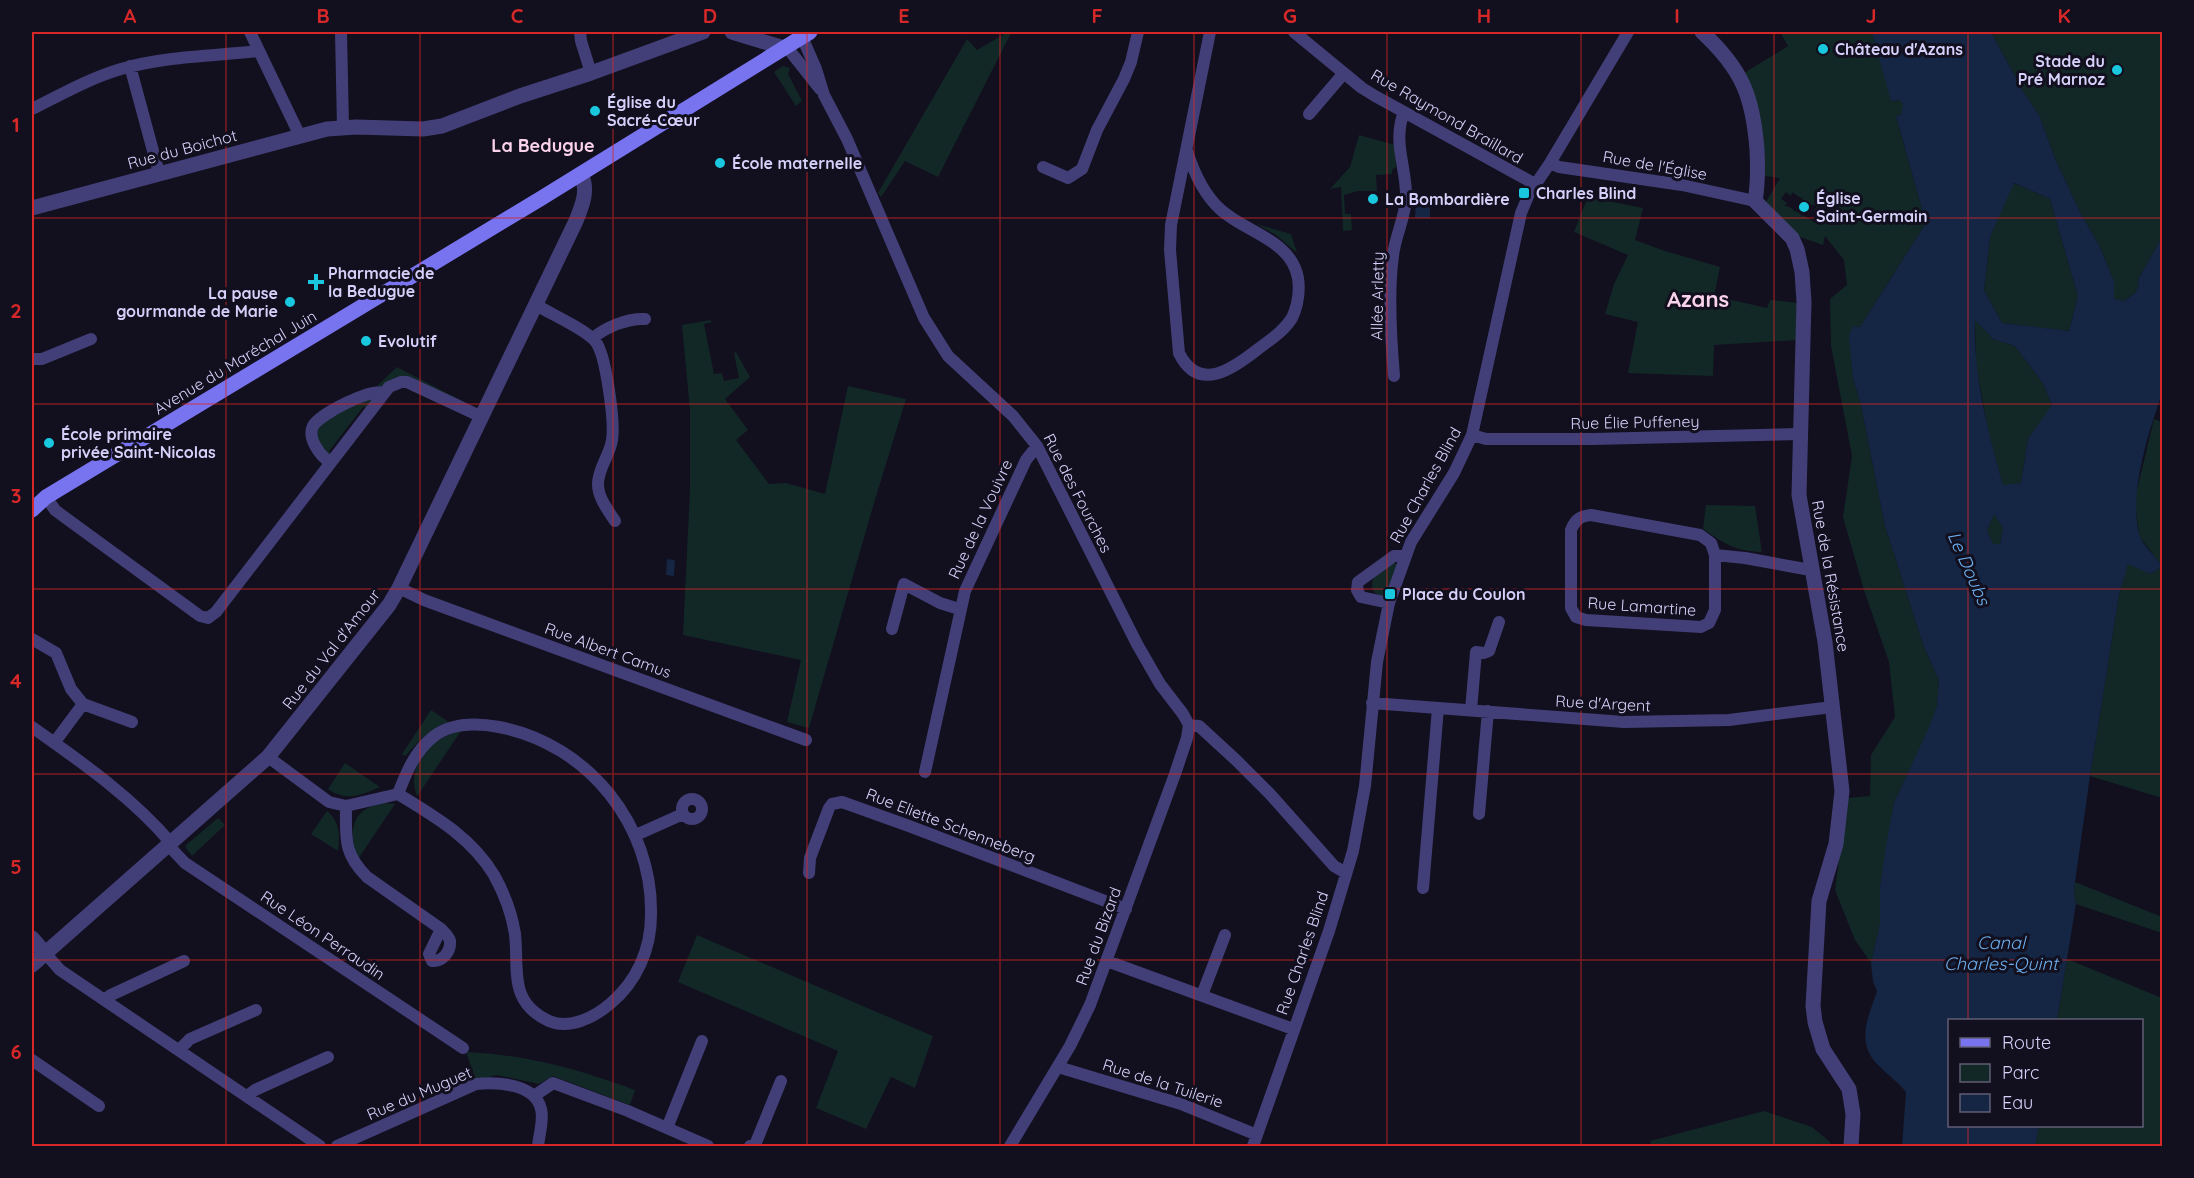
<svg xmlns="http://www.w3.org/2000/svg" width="2194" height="1178" font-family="Quicksand,sans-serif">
	<rect width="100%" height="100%" fill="#120f1e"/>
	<path fill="#122827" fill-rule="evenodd" d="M1008,32H1010V35L938,177L905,161L881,197L878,193L967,39L977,50Z
		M1780,32H1872L1892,101L1899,100L1903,104L1904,110L1901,115L1896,116L1926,223L1860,327L1853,326V378L1861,405L1885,526L1924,647L1939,680L1937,706L1930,727L1894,803L1880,887V924L1871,963L1855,940L1835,890L1847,798L1870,796L1871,755L1895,717L1889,662L1864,590L1843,517L1852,456L1831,346L1830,299L1847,285L1844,260L1825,236L1823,245L1794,235L1766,202L1780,178L1765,176L1744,73L1788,46ZM1786,192L1791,196L1792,192L1801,198L1803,197L1802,199L1808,203L1809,201V204L1817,206L1814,211L1820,217L1816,223L1803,215L1801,217V214L1795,211L1793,212L1794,210L1787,206H1784L1787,203L1781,199Z
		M1991,32H2162V237L2138,280L2139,285L2135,293L2124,301L2114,299V282L2100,247L2081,214L2056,161L2039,115L2024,93Z
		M783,66L790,68L788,74L802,101L796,106L774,72Z
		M1359,135L1395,145L1396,167L1392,170V174L1376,175L1377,191H1358L1344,195L1345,214H1351L1352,230L1343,231L1341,187L1330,189L1350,167Z
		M2013,183L2050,199L2078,296L2069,331L2002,323L1984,290L1990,237Z
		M1588,197L1643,208L1635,240L1662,250L1720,267L1714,296L1767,308L1770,300L1799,303L1798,340L1714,345L1713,376L1628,373L1638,322L1605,314L1614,284L1628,255L1574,232Z
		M1256,224L1291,234L1297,253L1276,235Z
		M1975,319L1993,339L2015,346L2044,385L2052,406L2028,439L2021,483L2003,486L1988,430L1976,365Z
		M710,320L712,322L704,324L714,374L722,373L724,381L739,378L734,353L736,352L750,377L725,399L748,430L736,440L769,484L786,483L825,494L848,386L906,399L874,503L809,728L787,722L801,660L683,635L690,489V410L682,325Z
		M397,367L468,404L466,405L413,379L376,387Z
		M375,394L367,409L364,406L329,451L332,454L330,455L317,443V427L319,424Z
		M2154,419L2162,422V566L2139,536L2136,510V494Z
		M1706,505L1755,506L1762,552C1734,551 1725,544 1703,529Z
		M1994,513L2003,528L2000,544H1993L1987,530Z
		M1393,563L1399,564L1386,598C1373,594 1369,590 1374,576Z
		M2128,563L2150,574L2162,567V798L2090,776L2119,595Z
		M431,710L449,722L440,725L422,738L405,756L402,754Z
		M461,731L418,795L417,796C405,765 432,737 461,731Z
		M345,763L380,787C361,795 346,802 328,789Z
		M384,803L395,804L358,859L355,856C350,828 351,809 384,803Z
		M327,811C340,822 340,835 338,851L311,834Z
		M218,818L225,825L192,856L186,848V845Z
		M2075,882L2162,917V933L2076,904L2074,896Z
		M697,935L933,1036L915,1088L891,1077L866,1129L816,1108L838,1051L678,982Z
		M2067,959L2162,998V1146H2035L2039,1126H2142V1020H2057Z
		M466,1052C529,1055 577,1069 635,1090L630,1105L553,1076L539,1084L497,1075L476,1080Z
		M1764,1111L1812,1127L1830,1142V1146H1651L1650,1141Z"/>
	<path fill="#142643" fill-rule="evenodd" d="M1872,32H1991L2024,93L2039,115L2056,161L2081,214L2100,247L2114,282V299L2124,301L2135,293L2139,285L2138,280L2162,237V394C2148,433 2129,493 2139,534C2142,546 2157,556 2162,567L2150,574L2128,564L2119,595L2090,776L2075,882L2074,896L2076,904L2057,1020H1950V1126H2039L2035,1146H1902L1906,1092C1898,1082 1888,1075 1879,1066C1855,1043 1868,1018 1877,991L1873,982L1871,963L1880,924V887L1886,846L1894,803L1929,727L1937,706L1939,680L1924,647L1885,526L1861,405L1853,378L1849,336L1853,326L1860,327L1926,223L1896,116L1901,115L1903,104L1899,100L1891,101ZM2014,183L2050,199L2078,296L2069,331L2002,323L1984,290L1990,237ZM1975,320L1993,339L2015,346L2044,385L2052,405L2028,439L2021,483L2003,485C1988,431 1973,376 1975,320ZM1994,514L2003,528L2000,544H1993L1987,530Z
		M1430,200V218H1415L1416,201Z
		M667,559L675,560L674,576L666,575Z"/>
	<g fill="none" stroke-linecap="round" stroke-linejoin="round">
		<path stroke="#423f78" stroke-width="12" d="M250,32L300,136
			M341,32L343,127
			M580,32L581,41L591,73
			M1294,32L1362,88L1375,96L1535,184
			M802,37L816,69L824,95L847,139L924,318L948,356L1013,416L1037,446L1137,644L1160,684L1183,714L1189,725L1199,726L1237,761L1270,794L1334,866L1346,873
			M786,46L820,89
			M130,66L159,173
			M32,109C60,95 90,78 121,69C165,56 214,56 259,51
			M1309,114L1344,73
			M1187,151C1194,173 1204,195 1221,210C1247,233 1291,240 1298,278C1300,292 1298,305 1292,318C1284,331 1270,340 1258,349C1234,368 1199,394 1179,353L1170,250L1171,225L1210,32
			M1550,163L1559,167L1682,185L1755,201
			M1043,167L1068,178L1082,169L1097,130L1124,79L1131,62L1138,32
			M536,305C551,314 585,329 595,341C606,353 615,423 612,440C610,455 598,468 598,484C598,498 608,510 615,521
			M593,338C606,327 628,318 645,319
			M32,359H42L91,339
			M1394,376C1391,341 1388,291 1393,256C1395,236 1405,219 1406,198C1407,168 1392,142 1404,112
			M1472,435L1486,439H1593L1799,434
			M330,462C320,456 307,438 313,426C320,414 372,387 384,393
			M46,497L55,510L63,516L200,616L208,618L216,612L389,387L401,382H407L482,417
			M1715,555V610L1709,623L1701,627L1586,620L1576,617L1571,608V530C1575,520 1580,516 1591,515L1700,535L1711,543L1715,555L1745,558L1805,569L1811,568
			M399,588L424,600L806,740
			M1389,603L1361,597L1357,590L1358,582L1394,556H1405
			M892,629L904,584L940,603L959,609
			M32,639L56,653L71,689L83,704
			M1372,703L1624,722L1729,720L1832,707
			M1471,710L1476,652L1484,653L1489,651L1499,622
			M32,727C80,761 132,797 171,843
			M54,743L83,704L132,722
			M268,757L329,802L346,806L398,794C406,773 415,751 433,737C452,722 477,723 499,727C588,744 653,825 651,915C651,949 637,981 611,1003C595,1017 570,1030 549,1021C508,1002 519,970 515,934C512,914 504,893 494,875C471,837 434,816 398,794
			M925,772L965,591L1026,460L1037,446
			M682 809a10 10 0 1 1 20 0a10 10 0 1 1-20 0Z
			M346,806C346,838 343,853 367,877L441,929C444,932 449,936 450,941C451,952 442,962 432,961L429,954L441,929
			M1479,814L1488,711
			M636,835L683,814
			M168,845L185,863L463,1048
			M809,873L810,858L829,808L832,804L842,802L909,826L1126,909
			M1423,888L1438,708
			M45,953L60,970L320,1146
			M1107,961L1293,1029
			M1202,995L1225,935
			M104,1000L111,995L184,961
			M179,1050L190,1039L256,1010
			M32,1060L99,1106
			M1058,1067L1181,1104L1257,1135
			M247,1096L255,1090L328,1057
			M534,1096L553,1083L628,1111L708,1146
			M667,1128L702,1041
			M337,1146L476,1084C496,1082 535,1083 541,1109C544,1120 539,1135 538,1146
			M750,1146L755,1145L781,1081
			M1010,1146L1070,1046L1090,1005L1175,774L1187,738L1189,725
			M1253,1146L1329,931L1353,851L1365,786L1377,662L1389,603L1411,542L1454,473L1472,435L1521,213L1529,194L1550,163L1628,32"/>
		<path stroke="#423f78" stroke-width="15" d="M732,32L784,48
			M1702,32C1742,69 1753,96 1757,150C1758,168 1758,184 1755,201L1792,238L1797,249L1802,272L1804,302L1799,495L1825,642L1842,791L1836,844L1819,901L1813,1006L1815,1022L1823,1049L1849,1089L1853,1114L1851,1146
			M32,208L327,129L356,127L423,129L442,126L520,96L591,73L703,32
			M32,938L45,953
			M32,965L268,757L389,605L399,588L576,221C582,206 589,190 581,174"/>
		<path stroke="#7873ef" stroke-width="15" d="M32,510L46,497L540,199L810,32"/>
	</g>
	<path fill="none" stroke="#d62828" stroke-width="1.5" stroke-opacity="0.55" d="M226,32V1146M420,32V1146M613,32V1146M807,32V1146M1000,32V1146M1194,32V1146M1387,32V1146M1581,32V1146M1774,32V1146M1968,32V1020M32,218H2162M32,404H2162M32,589H2162M32,774H2162M32,960H2162M1968,1126V1146"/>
	<g fill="#19c8de" stroke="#120f1e" stroke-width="2">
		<circle cx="1823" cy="49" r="6"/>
		<circle cx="2117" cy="70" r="6"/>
		<circle cx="595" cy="111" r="6"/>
		<circle cx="720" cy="163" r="6"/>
		<rect x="1518" y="187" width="12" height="12" rx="3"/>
		<circle cx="1373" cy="199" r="6"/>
		<circle cx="1804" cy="207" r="6"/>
		<path d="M313 273h6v6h6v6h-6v6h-6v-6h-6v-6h6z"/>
		<circle cx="290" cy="302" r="6"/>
		<circle cx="366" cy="341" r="6"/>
		<circle cx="49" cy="443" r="6"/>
		<rect x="1384" y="588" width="12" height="12" rx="3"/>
	</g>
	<g text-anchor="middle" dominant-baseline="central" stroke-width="6" stroke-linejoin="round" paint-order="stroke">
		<g font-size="16" font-weight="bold" fill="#d6d1fa" stroke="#120f1e" text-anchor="start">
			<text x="1835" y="49">Château d'Azans</text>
			<text x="2105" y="61" text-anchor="end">Stade du<tspan x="2105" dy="18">Pré Marnoz</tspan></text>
			<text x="607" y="102">Église du<tspan x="607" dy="18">Sacré-Cœur</tspan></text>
			<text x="732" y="163">École maternelle</text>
			<text x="1536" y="193">Charles Blind</text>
			<text x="1816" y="198">Église<tspan x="1816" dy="18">Saint-Germain</tspan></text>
			<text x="1385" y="199">La Bombardière</text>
			<text x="328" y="273">Pharmacie de<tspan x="328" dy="18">la Bedugue</tspan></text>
			<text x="278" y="293" text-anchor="end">La pause<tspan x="278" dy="18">gourmande de Marie</tspan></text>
			<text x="378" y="341">Evolutif</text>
			<text x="61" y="434">École primaire<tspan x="61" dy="18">privée Saint-Nicolas</tspan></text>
			<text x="1402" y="594">Place du Coulon</text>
		</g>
		<g font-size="16" fill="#d6d1fa" stroke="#120f1e">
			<text transform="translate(1447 116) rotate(30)">Rue Raymond Braillard</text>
			<text transform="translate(182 149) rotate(-15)">Rue du Boichot</text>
			<text transform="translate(1655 165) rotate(10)">Rue de l'Église</text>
			<text transform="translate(1377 296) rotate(-89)">Allée Arletty</text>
			<text transform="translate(235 362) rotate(-31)">Avenue du Maréchal Juin</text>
			<text transform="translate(1635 422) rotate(-1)">Rue Élie Puffeney</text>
			<text transform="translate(1425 485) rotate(-61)">Rue Charles Blind</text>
			<text transform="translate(1078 493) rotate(63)">Rue des Fourches</text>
			<text transform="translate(980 519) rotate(-65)">Rue de la Vouivre</text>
			<text transform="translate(1831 576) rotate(80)">Rue de la Résistance</text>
			<text transform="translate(1642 606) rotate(4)">Rue Lamartine</text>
			<text transform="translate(331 649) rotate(-52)">Rue du Val d'Amour</text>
			<text transform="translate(608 650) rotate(20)">Rue Albert Camus</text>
			<text transform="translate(1603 703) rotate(3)">Rue d'Argent</text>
			<text transform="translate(951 825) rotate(21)">Rue Eliette Schenneberg</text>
			<text transform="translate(323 935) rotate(34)">Rue Léon Perraudin</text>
			<text transform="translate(1098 936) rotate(-70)">Rue du Bizard</text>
			<text transform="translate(1302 953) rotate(-71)">Rue Charles Blind</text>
			<text transform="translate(1163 1083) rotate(18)">Rue de la Tuilerie</text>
			<text transform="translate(419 1093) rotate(-23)">Rue du Muguet</text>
		</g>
		<g font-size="18" font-weight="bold" fill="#fad3eb" stroke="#120f1e">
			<text x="543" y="145">La Bedugue</text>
		</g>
		<g font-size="18" font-style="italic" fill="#6bafee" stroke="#120f1e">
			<text transform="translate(1969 568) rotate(66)">Le Doubs</text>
			<text x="2001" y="942">Canal<tspan x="2001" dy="21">Charles-Quint</tspan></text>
		</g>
		<g font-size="22" font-weight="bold" fill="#fad3eb" stroke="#120f1e">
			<text x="1698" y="299">Azans</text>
		</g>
	</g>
	<rect width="2194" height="1178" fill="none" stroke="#120f1e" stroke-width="66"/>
	<rect x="1948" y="1019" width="195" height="108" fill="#120f1e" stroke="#605d76" stroke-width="1.5"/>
	<rect x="1960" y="1038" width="30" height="9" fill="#7873ef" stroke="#605d76" stroke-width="1.5"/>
	<text x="2002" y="1049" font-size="18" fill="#d6d1fa">Route</text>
	<rect x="1960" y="1064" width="30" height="18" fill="#122827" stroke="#605d76" stroke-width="1.5"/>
	<text x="2002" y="1079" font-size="18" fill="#d6d1fa">Parc</text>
	<rect x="1960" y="1094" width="30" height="18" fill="#142643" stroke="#605d76" stroke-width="1.5"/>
	<text x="2002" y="1109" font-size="18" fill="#d6d1fa">Eau</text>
	<rect x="33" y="33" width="2128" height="1112" fill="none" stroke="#d62828" stroke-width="2"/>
	<g font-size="20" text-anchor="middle" font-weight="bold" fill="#d62828">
		<text x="130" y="23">A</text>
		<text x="323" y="23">B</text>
		<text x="517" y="23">C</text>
		<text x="710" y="23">D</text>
		<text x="904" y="23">E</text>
		<text x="1097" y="23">F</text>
		<text x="1290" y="23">G</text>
		<text x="1484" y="23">H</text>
		<text x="1677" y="23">I</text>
		<text x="1871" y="23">J</text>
		<text x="2064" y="23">K</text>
		<text x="16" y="132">1</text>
		<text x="16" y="318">2</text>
		<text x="16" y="503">3</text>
		<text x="16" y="688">4</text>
		<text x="16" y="874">5</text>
		<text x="16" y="1059">6</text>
	</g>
</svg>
